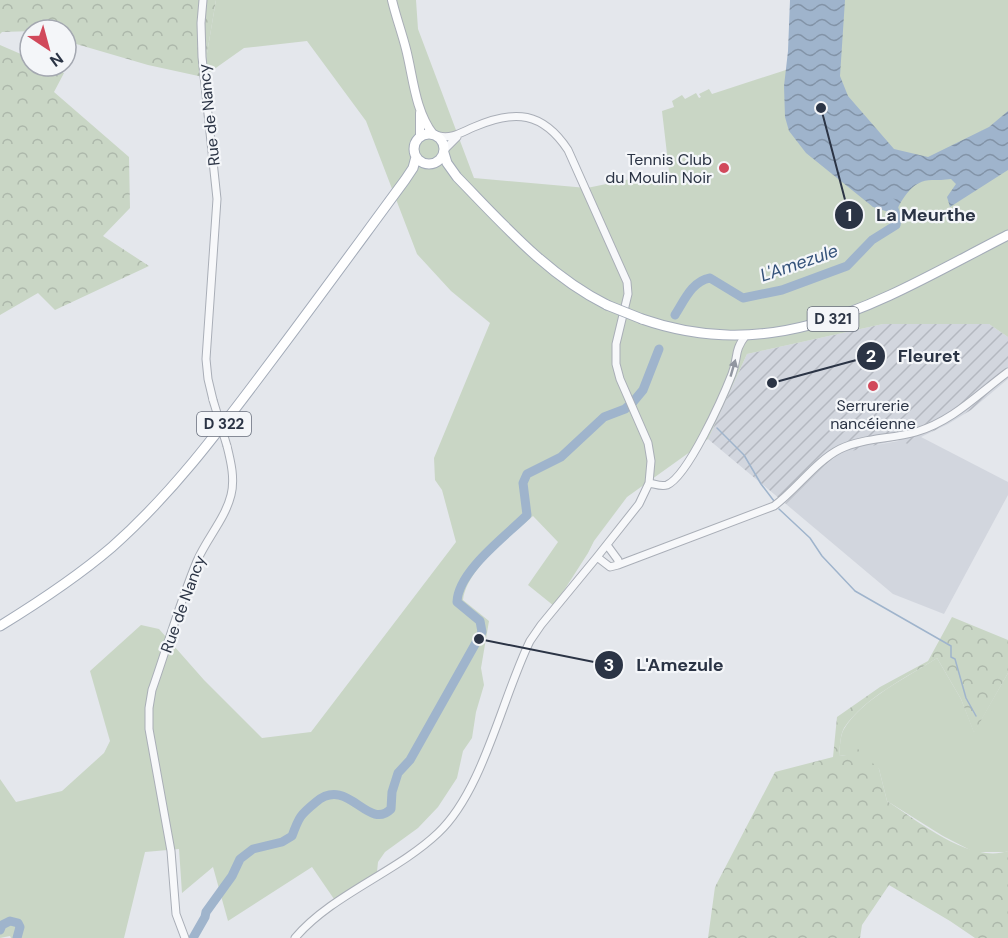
<svg xmlns="http://www.w3.org/2000/svg" width="1008" height="938" font-family="'DM Sans',sans-serif">
	<defs>
		<pattern id="industrial-furrows" width="10" height="10" patternUnits="userSpaceOnUse" patternTransform="scale(1.5)"><rect width="10" height="10" fill="#d2d6de"/><path d="M-1 1l2-2M0 10L10 0M9 11l2-2" fill="none" stroke="#b4b8c0"/></pattern>
		<pattern id="forest-crowns" width="20" height="18" patternUnits="userSpaceOnUse" patternTransform="scale(1.5)"><rect width="20" height="18" fill="#c9d6c5"/><path d="M2 6a3 3 0 1 1 6 0M12 15a3 3 0 1 1 6 0" fill="none" stroke="#adb8ab"/></pattern>
		<pattern id="water-waves" width="16" height="10" patternUnits="userSpaceOnUse" patternTransform="scale(1.5)"><rect width="16" height="10" fill="#9fb4cc"/><path d="M0 5q4-4 8 0t8 0" fill="none" stroke="#8293a7"/></pattern>
	</defs>
	<rect width="100%" height="100%" fill="#e4e7ec"/>
	<path fill="#d2d6de" d="M921,437L1008,482V495L944,614L893,594L786,504L825,465L839,454L859,448Z"/>
	<path fill="url(#industrial-furrows)" d="M883,324H989L1008,337V379L971,410L948,424L921,437L916,447L897,440L839,454L825,465L786,504L708,439L747,354Z"/>
	<path fill="#c9d6c5" d="M216,0H416L418,29L474,178L587,188L669,171L662,111L674,107L672,101L682,95L685,99L696,93L699,98L701,97L699,94L709,89L712,94L792,68L806,0H1008V337L989,324H883L747,354L708,439L627,497L594,541L588,553L554,606L528,585L558,542L533,516C511,535 466,570 463,600L489,621L481,668L484,685L476,712L472,738L463,751L457,778L438,807L418,828L385,852L378,862L377,872L334,899L312,867L228,921L213,867L182,893L179,849L145,852L124,938H11L10,936L0,938V779L16,802L62,791L104,753L110,741L90,671L141,625L159,629L204,680L262,738L311,732L456,542L442,490L435,480L434,458L490,323L451,291L417,254L366,121L307,41L244,48L203,77Z
		M937,658L961,699L974,732L1008,673V851L1005,852H974L943,836L887,801L879,769L846,755L839,756C840,748 840,735 844,729C863,698 908,677 937,658Z"/>
	<path fill="url(#forest-crowns)" d="M0,0H216L203,77L148,65L66,41V30L2,32L0,34Z
		M0,45L30,58V66H49L64,73L54,92L129,157L130,208L103,236L149,266L55,310L38,293L0,315Z
		M952,617L1008,640V673L974,733L961,699L937,658C906,678 865,697 844,728C840,735 840,748 839,756L846,755L857,748L879,769L887,801C918,821 970,864 1008,851V938H975L950,921L889,885L862,925L860,938H708L715,887L775,772L833,757L837,717L880,687L928,661Z"/>
	<path fill="url(#water-waves)" d="M790,0H845L840,76L848,96L894,149L928,157L989,127L1008,111V170L950,207L947,197L956,184L951,179C944,180 938,180 932,180C912,180 902,199 895,214L873,207L806,153L789,131L785,117L784,86L788,51Z"/>
	<g fill="none" stroke-linecap="round" stroke-linejoin="round">
		<path stroke="#9fb4cc" stroke-width="1.5" d="M717,428L744,455L761,484L774,501
			M779,509L810,538L822,556L855,591L951,646V657L955,659L966,698L976,716"/>
		<path stroke="#9fb4cc" stroke-width="9" d="M675,315C684,301 692,281 710,278L743,298L782,290L847,266L872,240L896,225L897,218L892,203
			M0,930L2,925L10,921L18,923L20,927L17,938
			M193,938L205,917L206,912L232,876L240,859L253,849L282,842L292,836C299,817 300,815 316,802C348,775 368,832 391,809L392,792L398,773L410,760L482,632L480,621L457,602C458,571 506,536 527,515L523,483L527,474L561,457L604,417L625,409L633,402L643,390L659,349"/>
		<g stroke="#a9aeb7" stroke-width="9">
			<path id="tertiary" d="M203,0L201,23L202,57L217,199L206,359L208,379L213,400
				M445,149L457,137
				M649,483C655,484 661,487 667,485C688,476 723,397 732,374C739,356 733,352 746,335
				M607,545L618,560V565
				M597,557L610,567L618,565L774,506C796,490 816,461 840,449C863,438 891,439 916,432C953,421 978,394 1008,372
				M185,938L176,914L171,851L149,729V708L152,690C167,647 180,602 197,561C207,538 225,519 231,495C235,479 231,462 227,446
				M295,938C331,895 397,872 438,833C483,791 502,698 530,641L541,625L597,557L639,504L649,483L651,461L648,443L620,379L616,364V344L628,294L627,282L568,150C543,112 515,109 474,127C462,132 452,139 439,136"/>
		</g>
		<g stroke="#a9aeb7" stroke-width="10">
			<path id="secondary" d="M392,0C396,17 402,33 406,49C413,76 415,111 433,134
				M420,113V136"/>
		</g>
		<g stroke="#a3abb8" stroke-width="11">
			<path id="primary" d="M414 149a15 15 0 1 1 30 0a15 15 0 1 1-30 0Z
				M444,153L447,163L457,177C503,224 547,275 607,305
				M642,319C782,368 888,296 1008,235
				M0,626C39,602 77,577 112,547C173,493 221,428 269,364C315,303 360,241 405,180L413,168L416,157"/>
		</g>
		<use href="#tertiary" stroke="#f7f8fa" stroke-width="7"/>
		<use href="#secondary" stroke="#fff" stroke-width="8"/>
		<use href="#primary" stroke="#fff" stroke-width="9"/>
		<g stroke="#a9aeb7" stroke-width="9" stroke-linecap="butt">
			<path id="tertiary-bridge" d="M213,400L227,446"/>
		</g>
		<g stroke="#a3abb8" stroke-width="11" stroke-linecap="butt">
			<path id="primary-bridge" d="M607,305L642,319"/>
		</g>
		<use href="#tertiary-bridge" stroke="#f7f8fa" stroke-width="7"/>
		<use href="#primary-bridge" stroke="#fff" stroke-width="9"/>
	</g>
	<defs><path id="oneway-solid" d="M-6-.8H1V-3.2L6.5 0L1 3.2V.8H-6Z" transform="scale(1.5)"/></defs>
	<use fill="#9196a0" href="#oneway-solid" transform="translate(733 368) rotate(-74)"/>
	<g fill="#d1495b" stroke="#f4f6f9" stroke-width="2">
		<circle cx="724" cy="168" r="6"/>
		<circle cx="873" cy="386" r="6"/>
	</g>
	<g text-anchor="middle" dominant-baseline="central" stroke-width="4.5" stroke-linejoin="round" paint-order="stroke">
		<g fill="#f4f6f9" stroke="#676e7b" stroke-width="1.5">
			<rect x="807.5" y="307" width="51" height="24" rx="4.5"/>
			<rect x="197" y="412" width="54" height="24" rx="4.5"/>
		</g>
		<g font-size="15" font-weight="bold" fill="#2b3445">
			<text x="833" y="319">D 321</text>
			<text x="224" y="424">D 322</text>
		</g>
		<g font-size="16" fill="#2b3445" stroke="#f4f6f9">
			<text transform="translate(209 115) rotate(-96)">Rue de Nancy</text>
			<text transform="translate(183 604) rotate(-70)">Rue de Nancy</text>
		</g>
		<g font-size="16" fill="#2b3445" stroke="#f4f6f9" text-anchor="end">
			<text x="712" y="159">Tennis Club<tspan x="712" dy="18">du Moulin Noir</tspan></text>
			<text x="873" y="405" text-anchor="middle">Serrurerie<tspan x="873" dy="18">nancéienne</tspan></text>
		</g>
		<g font-size="18" font-style="italic" fill="#34527a" stroke="#f4f6f9">
			<text transform="translate(799 263) rotate(-19)">L'Amezule</text>
		</g>
	</g>
	<path fill="none" stroke="#2b3445" stroke-width="2" d="M821 108L849 215M772 383L871 356M479 639L609 665"/>
	<g fill="#2b3445" stroke="#f4f6f9" stroke-width="2">
		<circle cx="821" cy="108" r="6"/>
		<circle cx="772" cy="383" r="6"/>
		<circle cx="479" cy="639" r="6"/>
		<circle cx="849" cy="215" r="15"/>
		<circle cx="871" cy="356" r="15"/>
		<circle cx="609" cy="665" r="15"/>
	</g>
	<g font-size="18" text-anchor="middle" font-weight="bold" fill="#fff">
		<text x="849" y="221">1</text>
		<text x="871" y="362">2</text>
		<text x="609" y="671">3</text>
	</g>
	<g font-size="18" text-anchor="middle" font-weight="bold" fill="#2b3445" stroke="#f4f6f9" stroke-width="4.5" stroke-linejoin="round" paint-order="stroke">
		<text x="926" y="221">La Meurthe</text>
		<text x="929" y="362">Fleuret</text>
		<text x="680" y="671">L'Amezule</text>
	</g>
	<g transform="translate(48 48) rotate(144)"><circle r="28" fill="#f4f6f9" stroke="#a4a8b1" stroke-width="1.5"/>
	<path d="M0-4.5L10 22L0 15L-10 22Z" fill="#d1495b"/>
	<text y="-9" font-size="16" font-weight="bold" text-anchor="middle" fill="#2b3445">N</text>
	</g>
</svg>
